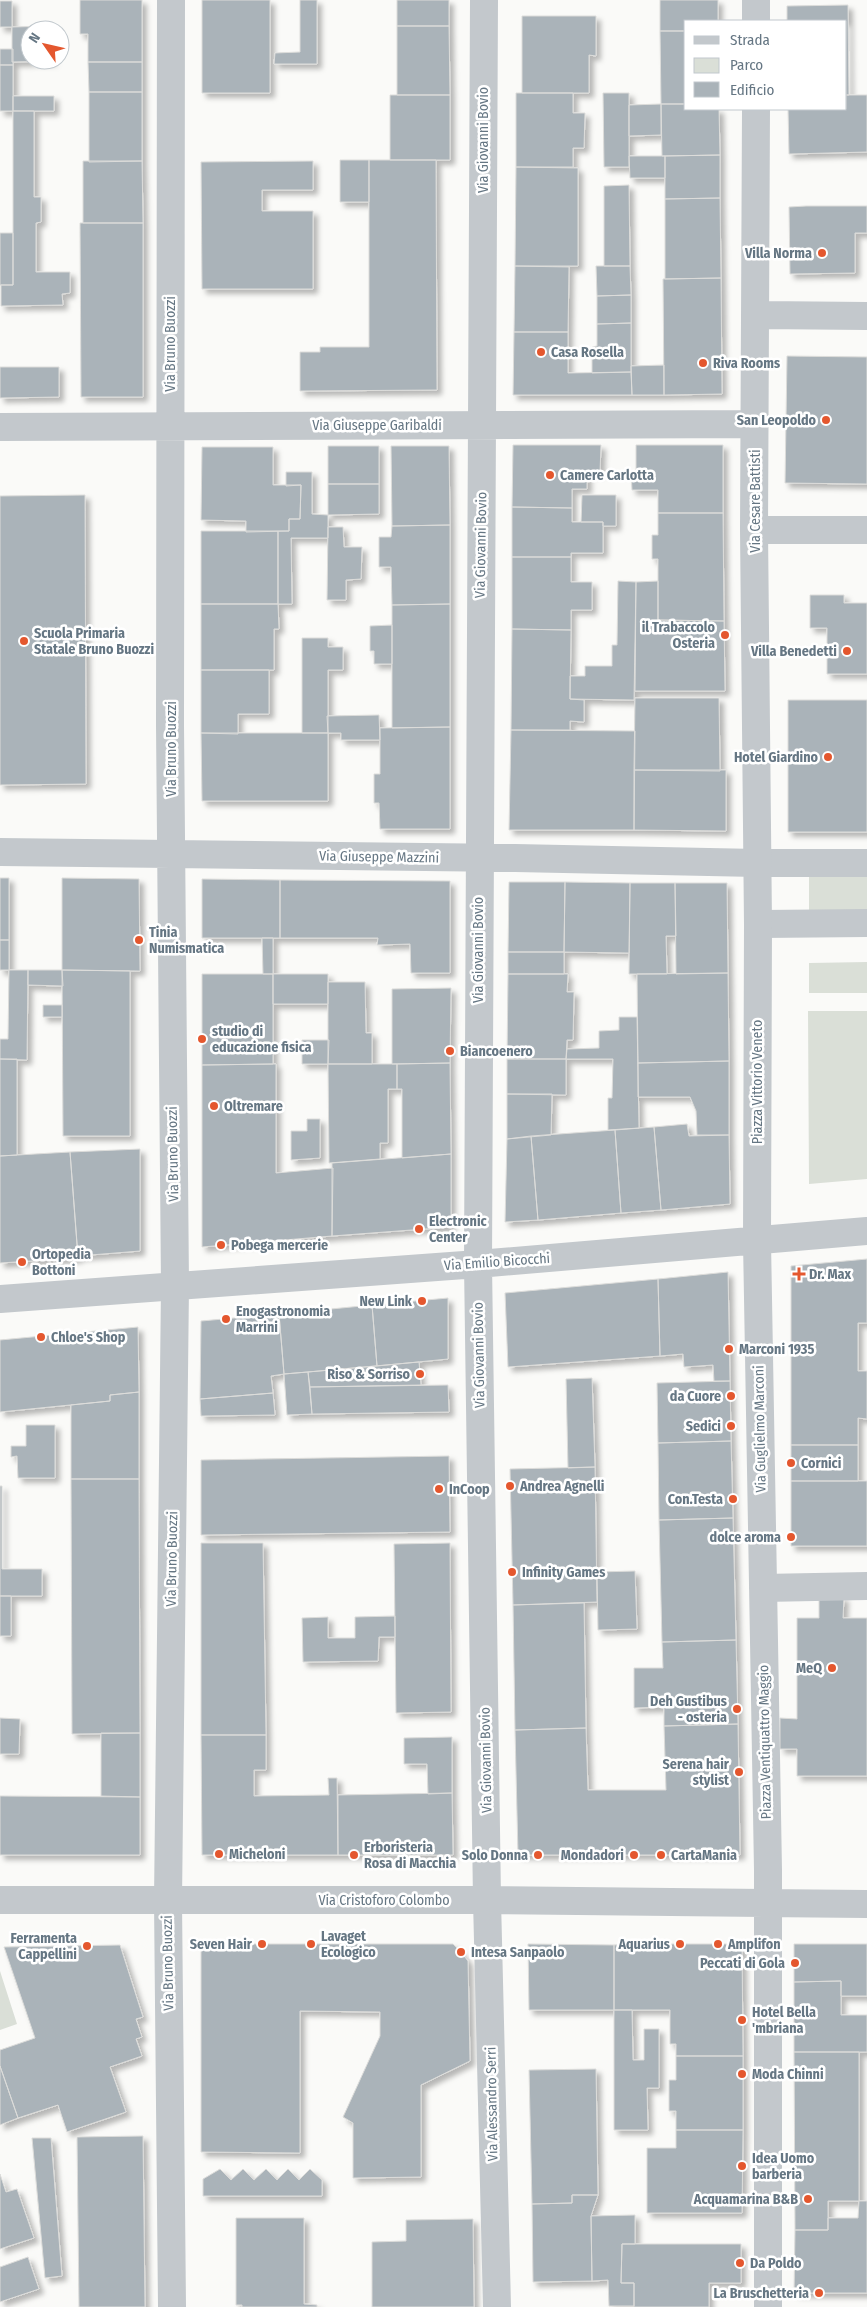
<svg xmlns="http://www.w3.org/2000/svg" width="867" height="2307" font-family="'Fira Sans Condensed',sans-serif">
	<defs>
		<filter id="shadow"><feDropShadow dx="4.5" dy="4.5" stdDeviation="2.5" flood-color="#0004"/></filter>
	</defs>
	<rect width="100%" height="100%" fill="#fafaf8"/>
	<path fill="#dadfd7" d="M809,873H867V910H809Z
		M867,962V993H809V963Z
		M808,1011H867V1179L809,1184Z
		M0,1971L17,2024L0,2030Z"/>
	<path fill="#aab3b9" stroke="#dcdcda" filter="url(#shadow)" d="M80,0H142V62H88V34H80Z
		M202,0H270V93H202Z
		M300,0H317V64H274L275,53L300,52Z
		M397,0H449V26H397Z
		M660,0H718V21H686V31H660Z
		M0,1H12V27H0Z
		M848,5L849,95H846V21H787V6Z
		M522,16H596V56L589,55V93H522Z
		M53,26V30H30V60L53,61L12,62V27Z
		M397,26H449L450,95H397Z
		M660,31H686V104H661Z
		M0,49H13V65H0Z
		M88,62H142V92H89Z
		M0,65H13V111H0Z
		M89,92H142V161L89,162Z
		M516,93H573V113H585L584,148H573V167H516Z
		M603,93H629V167H604Z
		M390,95H450V160H390Z
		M846,95H867V152L789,154L788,109H846Z
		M13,96H54V111H13Z
		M661,104V135L629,136V105Z
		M661,104H686V109H719L720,155L662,156Z
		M13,111H34V197H41V222L36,223V272H70V293L62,294L63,305L1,306V285H13Z
		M720,155V198L665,199V156Z
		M629,156H665V178H630Z
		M340,160H369V202H340Z
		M369,160H436L437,390L300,391V352H320V347H369Z
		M83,161H142L143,223H83Z
		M313,161V190H262V211H313V289H202L201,162Z
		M516,167L578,168V266H515Z
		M629,185L630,266H604V186Z
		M720,198L721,278L665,279V199Z
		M806,206H867V233H855V273L790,274L789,207Z
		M80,223H143V397H81Z
		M0,233H13V285H0Z
		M515,266L569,267L568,332H514Z
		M596,266H630L631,295L597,296Z
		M721,278L722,394L664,395L663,279Z
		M631,295V323L597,324V296Z
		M631,323V372L592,373V347L597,346V324Z
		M514,332H568V373L631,372L632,395H513Z
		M787,356L867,357V484L785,483Z
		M664,365V395H632L631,366Z
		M0,367H59V397L0,398Z
		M513,445H601L600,472H587V489H572V508L512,507Z
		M636,445H723V513H658V490H632L631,472H636Z
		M328,446H379V484H328Z
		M391,446H449L450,525L392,526Z
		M202,447H273V485H301L300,519H289V531L246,532V521L201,520Z
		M286,472H312V514L328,515V538H291L292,604H278V531H289V519H300L301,485L286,486Z
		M328,484H379V514L328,515Z
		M85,495L86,784L0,785V496Z
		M582,495H616V526H603V522H581Z
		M512,507L572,508V522H603V553H571V557H512Z
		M658,513H723L724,621L658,620V559H652V535H658Z
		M450,525V604L392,605L391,567H379V537H391L392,526Z
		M328,527H343L344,547H362L361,579L346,580V600H327Z
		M201,531H278V604H201Z
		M512,557H571V582H592V610H571V630L512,629Z
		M618,581L636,582L634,700L570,699V676H585V666H612V645H617Z
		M658,581V620L724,621L725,691H635L636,582Z
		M810,595H844V603H867V674H827V628H810Z
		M201,604H278L279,629H274V670H201Z
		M450,604V727L392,728V605Z
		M392,625V664H374V651H370V626Z
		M512,629L571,630L570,699L584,700V722L570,721V730H511Z
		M302,638H328V647H343V670H328V733H302Z
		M201,670H269V714H238V734L201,733Z
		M635,698H719L720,771L634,770Z
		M788,700H867V832H788Z
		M379,715L380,740H341V733H328L327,716Z
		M450,727V829H380L379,803H374V774H380V728Z
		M511,730L635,731L634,830H509Z
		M201,733H328V801H202Z
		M634,770H726V831L634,830Z
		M0,878H9V940H0Z
		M62,878L139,879L140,971L62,970Z
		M202,879L280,880V938H202Z
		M280,880L450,881V973H411L410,944L377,945L378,938H280Z
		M509,882H565L564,952H508Z
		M565,882L630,883L629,953L564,952Z
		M630,883H675L676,936H666L667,974H629Z
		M675,883H727L728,973L676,974Z
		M262,938H273V974H263Z
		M0,940H9V970H0Z
		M508,952H564V974H508Z
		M9,970H28L27,1060L0,1059V1039H8Z
		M28,970H62L63,986L28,985Z
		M62,970L130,971V1136H63Z
		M728,973L729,1061L638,1063L637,974Z
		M202,974H273V1064L202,1065Z
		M273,974H328V1004H273Z
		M508,974H568L567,992H574L573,1040H567L566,1059H507Z
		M328,982H365L366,1033H372V1064H328Z
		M451,988L450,1063L392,1064V989Z
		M43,1005H62V1017H43Z
		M619,1017H637L639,1128L608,1130V1098H612L613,1059H566L567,1049L599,1048V1031L619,1030Z
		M302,1040H329L328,1064H302Z
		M0,1059H17V1155L0,1156Z
		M507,1059H566V1095L507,1094Z
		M729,1061V1135H697L696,1111L690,1097H638V1063Z
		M450,1063L451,1154L402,1158V1089H397V1064Z
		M276,1064V1173L333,1168L332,1236L202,1247V1065Z
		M328,1064H397V1089H388V1143H380V1159L329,1163Z
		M507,1094H552L551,1135L507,1139Z
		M307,1119H320V1158L291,1160V1131H307Z
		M687,1124L689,1136L729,1135L730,1204L661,1210L654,1127Z
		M654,1127L661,1210L621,1213L615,1130Z
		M615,1130L621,1213L538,1220L531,1136Z
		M531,1136L538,1220L505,1222L507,1139Z
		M140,1149V1251L78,1256L70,1152Z
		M70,1152L78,1258L0,1263V1156Z
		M451,1154V1227L332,1236V1163Z
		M867,1259V1323H858V1371H867V1419L858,1418V1445H791V1266Z
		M728,1272L730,1381H714L713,1365L684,1367L683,1354L660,1356L658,1279Z
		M658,1279L660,1356L508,1367L505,1293Z
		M448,1298V1359L377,1366L372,1305Z
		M372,1305L377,1366L284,1374L279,1314Z
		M279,1314L284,1374L271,1376L273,1393L200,1399L201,1321Z
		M138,1327L139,1392L110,1395V1401L0,1412V1340Z
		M419,1362L421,1385L310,1387L308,1372Z
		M308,1372L312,1414L287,1415L284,1374Z
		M592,1378L595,1467L568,1468L566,1379Z
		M730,1381L731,1441L658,1443L657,1383Z
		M448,1385L449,1412L312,1414L310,1387Z
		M139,1392V1479H71V1405L110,1401V1395Z
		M273,1393L275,1415L201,1416L200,1399Z
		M26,1425H55V1478H18L17,1456L11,1457V1446H26Z
		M731,1441L733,1518L659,1520L658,1443Z
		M791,1445H858V1481H791Z
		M449,1456L450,1532L201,1535V1460Z
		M595,1467L597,1602L513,1605L510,1469Z
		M71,1479H139L140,1733L72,1734Z
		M791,1481H867V1546H791Z
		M0,1486H2V1569H42V1596H0Z
		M733,1518L736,1640L662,1642L659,1520Z
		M201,1543H263L266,1735H201Z
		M450,1543L451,1712L396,1713L394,1544Z
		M635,1571L637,1629L598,1630L597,1572Z
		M0,1596H11V1636H0Z
		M819,1597H844L843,1618H867V1776H797V1749H780V1718L797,1719V1618H819Z
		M584,1603L586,1728L515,1730L513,1605Z
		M395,1616V1637H379L378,1661L303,1662L302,1618L328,1617V1638H355V1617Z
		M736,1640L738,1724L664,1726V1707L634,1708V1668H663L662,1642Z
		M0,1718L20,1719L19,1754H0Z
		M738,1724L740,1855H518L515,1730L586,1728L588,1790H666L664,1726Z
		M101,1733H140V1797L101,1796Z
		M201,1735H266V1770H254V1796L329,1795L328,1778H337L338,1855H202Z
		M452,1737V1793L428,1794L427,1764H404V1738Z
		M452,1793L453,1855H338V1795Z
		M0,1796L140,1797V1855H0Z
		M201,1944H453L461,1952L468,1961L470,2061L421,2085V2177L353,2178V2123L343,2117L380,2036V2012L300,2011V2153L201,2152Z
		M528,1944L614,1945V2010H529Z
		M628,1944H742L743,2056H676V2044H670V2010H614V1945Z
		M794,1944H867V1996H841V1981L794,1982Z
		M120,1945L143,2017L136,2019L142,2037L136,2039L142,2056L110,2067L126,2112L67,2132L58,2105L18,2118L0,2066V2050L35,2038L4,1947Z
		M841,1981V2015H867V2052H794V1982Z
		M614,2010H632L633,2060H644V2029H659V2088H647L648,2130H614Z
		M794,2052H859V2201H828V2230H795Z
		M676,2056H743V2130H676V2111H669V2080H676Z
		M0,2066L18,2118L0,2125Z
		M596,2069L598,2195H572V2203L532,2204L529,2070Z
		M676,2130H743L742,2213H647V2148H676Z
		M143,2136L145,2307H79L77,2137Z
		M32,2138H51L62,2276L45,2278Z
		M220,2169L231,2180L243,2169L254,2180L266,2169L277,2180L288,2169L299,2180L310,2169L322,2180V2196H203V2179Z
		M0,2174L6,2192L17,2189L34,2238L0,2249Z
		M572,2195H598L591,2216L592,2281L533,2282L532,2204L572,2203Z
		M859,2201H867V2293H794L795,2230H828V2218H858Z
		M635,2215V2244H622L621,2283H634V2306H609L608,2280L592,2281L591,2216Z
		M236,2218H304V2304L317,2305V2307H242V2305H236Z
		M473,2219L474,2307H372V2242L406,2241V2220Z
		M622,2244H741V2283H709V2307H634V2283H621Z
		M28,2257L39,2289L0,2302V2267Z"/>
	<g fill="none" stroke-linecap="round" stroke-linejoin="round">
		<path stroke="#c3c8cc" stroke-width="28" d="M757,863H867
			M758,924L867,923"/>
		<path stroke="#c3c8cc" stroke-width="28" d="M171,0L170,725L175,1286L168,1901L172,2307
			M484,0L478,1264L487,1900L497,2307
			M756,21V0
			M756,109L754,530L758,924L757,1241L768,1870V2307
			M755,315L867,316
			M0,427L754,424
			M754,530H867
			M0,852L515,858L757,863
			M0,1299L478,1264L867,1231
			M763,1588L867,1586
			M0,1900H487L867,1904"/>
	</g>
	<g fill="#e4572e" stroke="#fff" stroke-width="2">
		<circle cx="822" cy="253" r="5"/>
		<circle cx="541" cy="352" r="5"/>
		<circle cx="703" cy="363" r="5"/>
		<circle cx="826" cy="420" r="5"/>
		<circle cx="550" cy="475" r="5"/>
		<circle cx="725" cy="635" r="5"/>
		<circle cx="24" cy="641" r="5"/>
		<circle cx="847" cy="651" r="5"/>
		<circle cx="828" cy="757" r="5"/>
		<circle cx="139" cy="940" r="5"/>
		<circle cx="202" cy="1039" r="5"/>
		<circle cx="450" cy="1051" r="5"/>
		<circle cx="214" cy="1106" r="5"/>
		<circle cx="419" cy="1229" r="5"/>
		<circle cx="221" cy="1245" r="5"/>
		<circle cx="22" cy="1262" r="5"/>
		<path d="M796.5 1266.5h5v5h5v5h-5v5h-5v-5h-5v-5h5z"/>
		<circle cx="422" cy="1301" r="5"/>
		<circle cx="226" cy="1319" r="5"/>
		<circle cx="41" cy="1337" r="5"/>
		<circle cx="729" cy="1349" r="5"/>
		<circle cx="420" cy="1374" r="5"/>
		<circle cx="731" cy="1396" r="5"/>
		<circle cx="731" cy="1426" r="5"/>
		<circle cx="791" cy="1463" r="5"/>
		<circle cx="510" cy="1486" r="5"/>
		<circle cx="439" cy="1489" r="5"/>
		<circle cx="733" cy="1499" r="5"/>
		<circle cx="791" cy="1537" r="5"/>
		<circle cx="512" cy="1572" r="5"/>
		<circle cx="832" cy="1668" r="5"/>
		<circle cx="737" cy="1709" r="5"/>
		<circle cx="739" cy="1772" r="5"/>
		<circle cx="219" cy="1854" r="5"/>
		<circle cx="354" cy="1855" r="5"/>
		<circle cx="538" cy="1855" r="5"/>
		<circle cx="634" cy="1855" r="5"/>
		<circle cx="661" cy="1855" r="5"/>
		<circle cx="262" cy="1944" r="5"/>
		<circle cx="311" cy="1944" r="5"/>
		<circle cx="680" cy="1944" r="5"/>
		<circle cx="718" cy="1944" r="5"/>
		<circle cx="87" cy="1946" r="5"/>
		<circle cx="461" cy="1952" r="5"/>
		<circle cx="795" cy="1963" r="5"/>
		<circle cx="742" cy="2020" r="5"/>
		<circle cx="742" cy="2074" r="5"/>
		<circle cx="742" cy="2166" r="5"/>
		<circle cx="808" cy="2199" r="5"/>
		<circle cx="740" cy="2263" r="5"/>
		<circle cx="819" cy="2293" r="5"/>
	</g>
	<g text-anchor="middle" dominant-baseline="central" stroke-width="5" stroke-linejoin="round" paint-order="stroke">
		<g font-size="14" fill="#657683" stroke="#fff">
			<text transform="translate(483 140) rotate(-90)">Via Giovanni Bovio</text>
			<text transform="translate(170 344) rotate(-90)">Via Bruno Buozzi</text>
			<text x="377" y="425">Via Giuseppe Garibaldi</text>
			<text transform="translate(755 501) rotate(-90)">Via Cesare Battisti</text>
			<text transform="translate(481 545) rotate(-89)">Via Giovanni Bovio</text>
			<text transform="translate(171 749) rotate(-90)">Via Bruno Buozzi</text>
			<text transform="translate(379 857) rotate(1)">Via Giuseppe Mazzini</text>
			<text transform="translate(478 950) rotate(-90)">Via Giovanni Bovio</text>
			<text transform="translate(757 1082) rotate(-90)">Piazza Vittorio Veneto</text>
			<text transform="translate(173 1154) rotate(-91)">Via Bruno Buozzi</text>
			<text transform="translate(497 1262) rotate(-4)">Via Emilio Bicocchi</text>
			<text transform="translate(479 1355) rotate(-91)">Via Giovanni Bovio</text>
			<text transform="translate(760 1429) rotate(-91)">Via Guglielmo Marconi</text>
			<text transform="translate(172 1559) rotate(-89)">Via Bruno Buozzi</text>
			<text transform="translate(765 1742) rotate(-91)">Piazza Ventiquattro Maggio</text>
			<text transform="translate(486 1760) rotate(-91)">Via Giovanni Bovio</text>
			<text x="384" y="1900">Via Cristoforo Colombo</text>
			<text transform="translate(168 1963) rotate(-91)">Via Bruno Buozzi</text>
			<text transform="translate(492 2104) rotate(-91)">Via Alessandro Serri</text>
		</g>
		<g font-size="14" font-weight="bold" fill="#657683" stroke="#fff" text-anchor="start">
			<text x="812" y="253" text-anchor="end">Villa Norma</text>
			<text x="551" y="352">Casa Rosella</text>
			<text x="713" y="363">Riva Rooms</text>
			<text x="816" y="420" text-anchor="end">San Leopoldo</text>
			<text x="560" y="475">Camere Carlotta</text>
			<text x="715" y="627" text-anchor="end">il Trabaccolo<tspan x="715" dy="16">Osteria</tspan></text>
			<text x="34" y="633">Scuola Primaria<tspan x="34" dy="16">Statale Bruno Buozzi</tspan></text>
			<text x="837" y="651" text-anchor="end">Villa Benedetti</text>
			<text x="818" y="757" text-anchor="end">Hotel Giardino</text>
			<text x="149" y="932">Tinia<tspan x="149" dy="16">Numismatica</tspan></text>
			<text x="212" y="1031">studio di<tspan x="212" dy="16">educazione fisica</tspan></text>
			<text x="460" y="1051">Biancoenero</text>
			<text x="224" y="1106">Oltremare</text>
			<text x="429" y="1221">Electronic<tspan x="429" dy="16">Center</tspan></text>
			<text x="231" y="1245">Pobega mercerie</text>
			<text x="32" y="1254">Ortopedia<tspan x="32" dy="16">Bottoni</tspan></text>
			<text x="809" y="1274">Dr. Max</text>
			<text x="412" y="1301" text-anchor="end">New Link</text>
			<text x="236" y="1311">Enogastronomia<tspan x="236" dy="16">Marrini</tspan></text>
			<text x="51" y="1337">Chloe's Shop</text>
			<text x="739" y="1349">Marconi 1935</text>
			<text x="410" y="1374" text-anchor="end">Riso &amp; Sorriso</text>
			<text x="721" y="1396" text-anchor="end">da Cuore</text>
			<text x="721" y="1426" text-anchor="end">Sedici</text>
			<text x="801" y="1463">Cornici</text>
			<text x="520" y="1486">Andrea Agnelli</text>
			<text x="449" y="1489">InCoop</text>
			<text x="723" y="1499" text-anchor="end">Con.Testa</text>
			<text x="781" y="1537" text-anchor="end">dolce aroma</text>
			<text x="522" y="1572">Infinity Games</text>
			<text x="822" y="1668" text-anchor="end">MeQ</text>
			<text x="727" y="1701" text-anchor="end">Deh Gustibus<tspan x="727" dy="16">- osteria</tspan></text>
			<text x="729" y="1764" text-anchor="end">Serena hair<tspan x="729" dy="16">stylist</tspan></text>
			<text x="364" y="1847">Erboristeria<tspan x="364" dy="16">Rosa di Macchia</tspan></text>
			<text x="229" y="1854">Micheloni</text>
			<text x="528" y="1855" text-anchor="end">Solo Donna</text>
			<text x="624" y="1855" text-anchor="end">Mondadori</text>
			<text x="671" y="1855">CartaMania</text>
			<text x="321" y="1936">Lavaget<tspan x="321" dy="16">Ecologico</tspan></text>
			<text x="77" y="1938" text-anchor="end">Ferramenta<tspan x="77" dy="16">Cappellini</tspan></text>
			<text x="252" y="1944" text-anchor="end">Seven Hair</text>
			<text x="670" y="1944" text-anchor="end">Aquarius</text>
			<text x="728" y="1944">Amplifon</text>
			<text x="471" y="1952">Intesa Sanpaolo</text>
			<text x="785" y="1963" text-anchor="end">Peccati di Gola</text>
			<text x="752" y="2012">Hotel Bella<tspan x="752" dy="16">'mbriana</tspan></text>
			<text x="752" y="2074">Moda Chinni</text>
			<text x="752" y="2158">Idea Uomo<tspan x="752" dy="16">barberia</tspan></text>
			<text x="798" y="2199" text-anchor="end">Acquamarina B&amp;B</text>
			<text x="750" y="2263">Da Poldo</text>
			<text x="809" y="2293" text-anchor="end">La Bruschetteria</text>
		</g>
	</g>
	<rect x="684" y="20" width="162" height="90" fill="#ffffff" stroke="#c1c8cd"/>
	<rect x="694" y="36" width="25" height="8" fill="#c3c8cc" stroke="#c1c8cd"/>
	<text x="730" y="45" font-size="15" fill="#657683">Strada</text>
	<rect x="694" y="58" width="25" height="15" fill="#dadfd7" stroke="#c1c8cd"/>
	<text x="730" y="70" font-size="15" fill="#657683">Parco</text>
	<rect x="694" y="82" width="25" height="15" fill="#aab3b9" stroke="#c1c8cd"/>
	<text x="730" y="95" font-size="15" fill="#657683">Edificio</text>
	<g transform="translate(45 45) rotate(304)"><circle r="24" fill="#ffffff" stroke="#c1c8cd"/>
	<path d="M0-4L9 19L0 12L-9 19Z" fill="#e4572e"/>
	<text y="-8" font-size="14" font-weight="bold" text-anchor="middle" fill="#657683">N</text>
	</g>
</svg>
